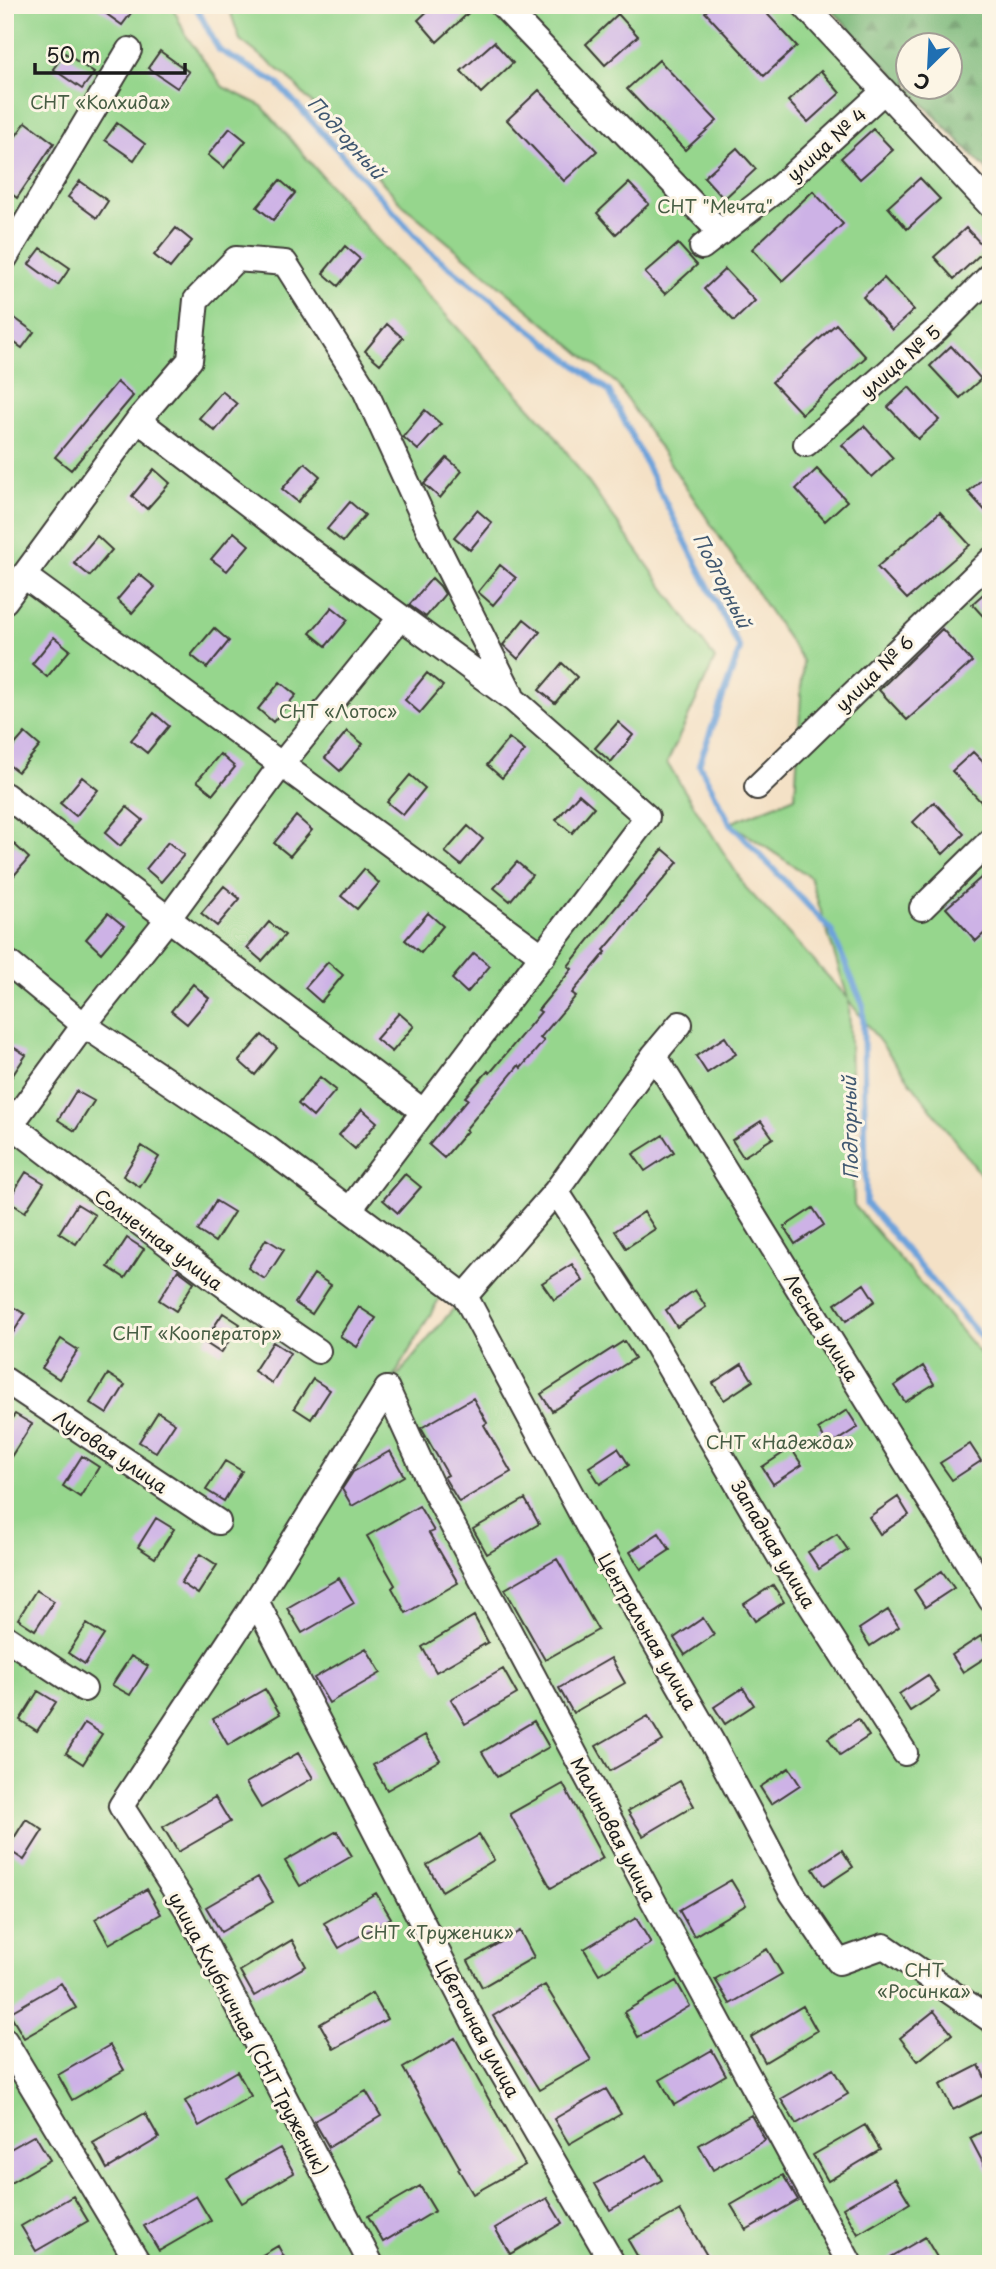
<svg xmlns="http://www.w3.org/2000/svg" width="996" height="2269" font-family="'Playpen Sans',sans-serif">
	<defs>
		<pattern id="forest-firs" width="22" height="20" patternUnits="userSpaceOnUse" patternTransform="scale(1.75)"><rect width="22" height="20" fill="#78b778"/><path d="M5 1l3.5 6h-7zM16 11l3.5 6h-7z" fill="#629462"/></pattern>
	</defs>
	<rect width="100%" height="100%" fill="#fcf5e5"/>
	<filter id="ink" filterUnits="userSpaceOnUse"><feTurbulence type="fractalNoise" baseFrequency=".0143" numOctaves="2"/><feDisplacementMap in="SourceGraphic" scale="14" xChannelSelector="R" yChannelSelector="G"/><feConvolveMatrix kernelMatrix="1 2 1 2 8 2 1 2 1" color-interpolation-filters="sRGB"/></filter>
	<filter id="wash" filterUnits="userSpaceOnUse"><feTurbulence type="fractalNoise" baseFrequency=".00686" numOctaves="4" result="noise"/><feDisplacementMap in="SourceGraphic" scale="28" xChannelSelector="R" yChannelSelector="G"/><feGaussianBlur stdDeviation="1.57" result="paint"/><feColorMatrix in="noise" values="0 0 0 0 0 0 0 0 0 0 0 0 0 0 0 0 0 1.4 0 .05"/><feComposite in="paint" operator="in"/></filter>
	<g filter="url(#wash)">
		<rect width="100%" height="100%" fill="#f4e1c6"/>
		<path fill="url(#forest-firs)" stroke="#4a6a4a" stroke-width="2" fill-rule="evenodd" d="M827,5H991V174ZM908,46H950V88H908Z"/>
		<path fill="#96d68d" stroke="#597954" stroke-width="2" fill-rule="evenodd" d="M5,5H172L185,34L223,87L262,106L369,231L550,429L715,659L667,763L746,888L848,998L810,877L730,823L795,797L803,661L616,383L403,205L288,77L240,40L228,5H804L991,205V1188L849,1001L854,1205L991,1366V2264H5ZM453,1275L464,1296L391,1384H390Z"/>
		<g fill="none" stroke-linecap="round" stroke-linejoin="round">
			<path stroke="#6da2da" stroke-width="6" d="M195,5L219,50L277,83L429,251L609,391L740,649L699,764L730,823L831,930L863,1005L866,1203L991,1349"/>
		</g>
		<g id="blocks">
			<path fill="#cdb2e6" d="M94,5H137L122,25Z
				M434,5H477L437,42L418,20Z
				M713,5H759L797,46L764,76L705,12Z
				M618,14L638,36L605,65L586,44Z
				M494,42L513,63L481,93L461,71Z
				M160,51L189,72L177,88L148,68Z
				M65,53L94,73L82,89L53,69Z
				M659,60L717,121L685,150L627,89Z
				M821,71L840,93L808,122L788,101Z
				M539,90L597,151L564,181L507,120Z
				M26,122L54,143L17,198L5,189V151Z
				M117,123L145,144L134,160L105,140Z
				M230,128L246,141L224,168L208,155Z
				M873,129L893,150L860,179L841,158Z
				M737,148L756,169L724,199L704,177Z
				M920,178L940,199L907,229L888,207Z
				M280,180L295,193L273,220L257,207Z
				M80,181L108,201L97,218L68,197Z
				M629,183L649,204L616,234L597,213Z
				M813,191L843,224L782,281L752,249Z
				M176,228L192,241L170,268L154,255Z
				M966,228L986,249L954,279L934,257Z
				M678,244L697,265L665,294L645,273Z
				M345,246L360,259L338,286L323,273Z
				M41,248L70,268L58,285L29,264Z
				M725,269L755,301L734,321L704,289Z
				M884,278L914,310L892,330L863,297Z
				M5,311L34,332L22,348L5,336Z
				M387,324L403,338L380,364L365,351Z
				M836,324L866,357L802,414L772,382Z
				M951,346L981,379L960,398L930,366Z
				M117,382L133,396L71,470L55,457Z
				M909,387L939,420L918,439L888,407Z
				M222,391L237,404L215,431L199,418Z
				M425,410L441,424L418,450L403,437Z
				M864,426L893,458L872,477L842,445Z
				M447,458L462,471L440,498L424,484Z
				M305,463L320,476L298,502L282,489Z
				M154,469L170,483L147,509L132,496Z
				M817,469L847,501L825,521L796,489Z
				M991,471V517L968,492Z
				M350,502L365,515L343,542L327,529Z
				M477,510L492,523L470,550L454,537Z
				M940,512L970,545L907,599L877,567Z
				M234,532L249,545L227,571L211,559Z
				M97,536L112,550L90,576L74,563Z
				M500,565L516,578L493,605L478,592Z
				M139,574L155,587L132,613L117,600Z
				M432,578L440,586L445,594L426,617L409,605Z
				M991,587V625L972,604Z
				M332,607L348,620L326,646L310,633Z
				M524,619L540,632L518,659L503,645Z
				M214,628L229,641L207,668L191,655Z
				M942,629L972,662L907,720L879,690Z
				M54,637L70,650L47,677L32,664Z
				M562,663L577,677L555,703L539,690Z
				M427,673L443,686L420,713L405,700Z
				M280,682L296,695L273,722L258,709Z
				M154,713L169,726L147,753L131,740Z
				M618,722L633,735L611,762L595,748Z
				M347,731L363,744L340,771L325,758Z
				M25,733L40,746L18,772L5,762V756Z
				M509,738L525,751L502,778L487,765Z
				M973,752L991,770V796L982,803L952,771Z
				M220,754L235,767L213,794L197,781Z
				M410,775L425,788L403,815L387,802Z
				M82,777L98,790L76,816L60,803Z
				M579,794L594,807L572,833L556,820Z
				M934,802L964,834L943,854L913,822Z
				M127,807L143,820L120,846L105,833Z
				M296,816L312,830L290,856L274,843Z
				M468,826L483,839L461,865L445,852Z
				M168,842L184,855L161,882L146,869Z
				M14,844L29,858L5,886V854Z
				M663,849L678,862L604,950L606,952L572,993L576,996L540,1038L544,1041L521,1068L519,1065L465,1130L467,1131L444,1158L429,1145L468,1099L465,1097L488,1071L490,1073L541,1012L538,1010L572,969L568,966Z
				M517,862L532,875L510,901L494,888Z
				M364,869L379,883L357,909L341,896Z
				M991,869V927L976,941L946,908Z
				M224,886L240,899L217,926L201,913Z
				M108,913L124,926L101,953L86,939Z
				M428,913L443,926L421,953L405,940Z
				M269,922L285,935L262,961L247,948Z
				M474,953L490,966L467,993L452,979Z
				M328,962L343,975L321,1002L305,988Z
				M193,984L209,998L187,1024L171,1011Z
				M399,1013L414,1026L392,1052L376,1039Z
				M262,1035L277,1048L255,1075L239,1061Z
				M725,1037L736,1054L707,1073L696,1056Z
				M5,1042L26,1055L5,1087Z
				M320,1077L336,1090L313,1117L298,1104Z
				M76,1091L94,1101L75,1131L58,1120Z
				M362,1109L377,1122L355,1149L339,1135Z
				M761,1121L773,1138L743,1157L732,1140Z
				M663,1135L674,1152L645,1171L633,1154Z
				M142,1146L159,1157L140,1187L123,1176Z
				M26,1172L44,1183L25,1212L8,1201Z
				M405,1174L421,1187L398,1213L383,1200Z
				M216,1201L234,1212L215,1242L198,1231Z
				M77,1204L95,1215L76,1244L59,1233Z
				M813,1208L824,1225L795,1244L784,1227Z
				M644,1212L655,1229L626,1248L615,1231Z
				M127,1238L144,1249L125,1278L108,1267Z
				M266,1239L284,1250L265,1279L248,1268Z
				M572,1264L583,1281L554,1300L542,1283Z
				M178,1270L194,1282L176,1311L159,1300Z
				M314,1274L331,1285L312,1314L295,1303Z
				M864,1284L875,1301L846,1321L835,1304Z
				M695,1290L706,1307L677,1327L666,1310Z
				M5,1302L25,1314L5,1345Z
				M359,1307L376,1318L357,1347L340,1336Z
				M223,1313L240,1324L221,1353L204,1342Z
				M61,1339L78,1350L59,1379L42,1368Z
				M624,1341L635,1358L552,1411L541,1394Z
				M273,1342L290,1353L272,1383L254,1371Z
				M742,1364L753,1381L724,1400L713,1383Z
				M923,1366L934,1384L905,1402L894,1386Z
				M108,1374L125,1385L107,1414L90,1403Z
				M313,1379L330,1390L311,1419L294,1408Z
				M473,1398L487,1423L484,1425L511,1472L459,1502L444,1477L448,1475L421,1428Z
				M847,1410L858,1427L829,1446L818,1429Z
				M158,1412L175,1423L156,1452L139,1442Z
				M15,1414L32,1424L5,1466V1428Z
				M970,1444L981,1461L952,1480L940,1463Z
				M618,1448L629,1465L600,1484L589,1467Z
				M791,1448L802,1465L773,1484L762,1467Z
				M390,1451L404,1476L352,1506L342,1489L353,1472Z
				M82,1456L99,1467L80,1497L63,1486Z
				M225,1461L242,1471L224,1501L206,1490Z
				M898,1497L909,1515L880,1534L869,1517Z
				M525,1499L539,1524L487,1554L473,1529Z
				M419,1506L434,1531L429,1533L458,1583L406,1613L392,1588L395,1585L367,1536Z
				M156,1518L174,1529L155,1558L138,1547Z
				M659,1533L670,1550L641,1569L630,1552Z
				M837,1534L848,1550L819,1569L808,1552Z
				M200,1554L217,1565L198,1594L181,1583Z
				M557,1559L598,1630L545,1660L505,1589Z
				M942,1571L954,1588L925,1607L914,1590Z
				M339,1578L354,1603L302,1633L287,1608Z
				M773,1585L784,1602L755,1621L744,1604Z
				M36,1590L54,1601L35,1630L18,1619Z
				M888,1610L899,1627L870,1646L859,1629Z
				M474,1616L488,1642L436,1672L422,1647Z
				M703,1618L714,1635L685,1655L674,1638Z
				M87,1624L104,1635L85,1664L68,1653Z
				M981,1636L991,1654L963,1672L952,1655Z
				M366,1648L381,1673L329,1703L314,1678Z
				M131,1656L148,1666L130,1695L112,1685Z
				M611,1658L625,1683L573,1713L559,1688Z
				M503,1669L517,1694L465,1724L451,1699Z
				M928,1675L939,1692L910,1711L899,1694Z
				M743,1688L754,1705L725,1724L714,1707Z
				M265,1689L280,1714L228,1745L213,1719Z
				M38,1691L56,1702L37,1731L20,1720Z
				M648,1716L663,1741L610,1771L596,1746Z
				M858,1719L869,1736L840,1755L828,1738Z
				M534,1721L549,1747L497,1777L482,1752Z
				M85,1723L102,1734L83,1764L66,1753Z
				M425,1735L440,1760L387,1790L373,1765Z
				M298,1753L313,1778L261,1808L246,1783Z
				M789,1768L800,1785L771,1804L760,1787Z
				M680,1781L694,1806L643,1836L628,1811Z
				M563,1784L603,1858L551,1888L510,1814Z
				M215,1797L230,1822L178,1852L163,1827Z
				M26,1819L43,1830L24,1860L7,1849Z
				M337,1831L352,1856L300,1886L285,1861Z
				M479,1835L494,1860L442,1891L427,1865Z
				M842,1850L853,1867L824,1886L813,1869Z
				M258,1877L273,1902L221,1932L206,1907Z
				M731,1880L746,1905L694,1936L679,1910Z
				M147,1889L161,1914L109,1944L95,1919Z
				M376,1893L391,1918L339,1948L324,1923Z
				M636,1918L651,1943L599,1974L584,1949Z
				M520,1931L534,1957L482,1987L468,1961Z
				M292,1940L306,1966L254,1996L240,1971Z
				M767,1949L782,1974L730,2004L715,1979Z
				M676,1981L690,2006L638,2037L624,2012Z
				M61,1983L76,2008L24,2038L9,2013Z
				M545,1985L591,2060L539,2090L493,2016Z
				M372,1993L387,2019L334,2049L320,2024Z
				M803,2006L817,2031L765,2062L751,2037Z
				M934,2011L952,2034L918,2061L900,2038Z
				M455,2038L525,2165L473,2194L458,2169L460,2168L403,2068Z
				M110,2045L124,2070L72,2100L58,2075Z
				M712,2050L726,2075L674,2105L660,2080Z
				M979,2065L991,2091L953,2110L940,2085Z
				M833,2069L848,2094L796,2124L781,2099Z
				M237,2071L251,2096L199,2126L185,2101Z
				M606,2089L621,2114L569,2144L554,2119Z
				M366,2091L381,2116L329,2147L314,2121Z
				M145,2113L159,2138L107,2169L93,2143Z
				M751,2115L765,2140L713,2170L699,2145Z
				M865,2125L880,2150L828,2181L813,2155Z
				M991,2127V2178L970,2138Z
				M35,2135L50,2160L5,2186V2152Z
				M280,2148L294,2173L242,2203L227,2178Z
				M647,2155L662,2180L610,2210L595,2184Z
				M783,2175L798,2200L746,2230L731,2205Z
				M895,2178L910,2203L858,2234L843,2208Z
				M420,2186L435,2211L383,2242L368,2216Z
				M73,2196L88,2221L36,2251L21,2226Z
				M196,2196L211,2221L159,2251L144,2226Z
				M547,2198L562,2223L510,2254L495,2228Z
				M680,2210L712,2264H642L628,2240Z
				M925,2237L941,2264H879Z
				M278,2246L288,2264H247Z"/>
		</g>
	</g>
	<g filter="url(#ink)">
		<use href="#blocks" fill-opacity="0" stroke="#3c3a36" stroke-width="2"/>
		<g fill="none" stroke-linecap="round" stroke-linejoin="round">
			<g stroke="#3c3a36" stroke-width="28">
				<path id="street" d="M502,5L721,233
					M804,5L991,206
					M702,247L777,189L883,92
					M5,258L129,50
					M138,420L286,533L514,700L647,817L350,1209
					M806,444L936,330L991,275
					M24,576L543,956
					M5,601L138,420L190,360L196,300L236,259L285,263L364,388L429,530L511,694
					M757,787L991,560
					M5,795L424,1112
					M922,908L991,840
					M5,960L84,1025L267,1148L465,1296L588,1526L712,1742L792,1893L839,1962L884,1946L991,2020
					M654,1055L991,1600
					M5,1120C108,1199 210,1278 318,1351
					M5,1133L84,1025L168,919L281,765L401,617
					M556,1191L653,1340L780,1557L905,1753
					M465,1296L556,1191L654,1055L680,1024
					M5,1380L218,1522
					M387,1389L430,1483L649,1893L850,2264
					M256,1601L483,2040L613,2264
					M5,1637L84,1689
					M5,2041L139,2264
					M371,2264L187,1909L121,1806L256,1601L387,1389"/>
			</g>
			<use href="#street" stroke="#fff" stroke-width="24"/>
		</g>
	</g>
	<g text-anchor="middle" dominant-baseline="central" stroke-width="6" stroke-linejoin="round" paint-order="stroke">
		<g font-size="18" fill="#475d44" stroke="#fcf5e5">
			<text x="100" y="101">СНТ «Колхида»</text>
			<text x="715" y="205">СНТ "Мечта"</text>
			<text x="338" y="710">СНТ «Лотос»</text>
			<text x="197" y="1332">СНТ «Кооператор»</text>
			<text x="780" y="1441">СНТ «Надежда»</text>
			<text x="437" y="1931">СНТ «Труженик»</text>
			<text x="924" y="1969">СНТ<tspan x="924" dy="21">«Росинка»</tspan></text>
		</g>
		<g font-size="18" fill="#1c1c1c" stroke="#fcf5e5">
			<text transform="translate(826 144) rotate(-42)">улица № 4</text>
			<text transform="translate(900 361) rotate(-41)">улица № 5</text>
			<text transform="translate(874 673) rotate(-44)">улица № 6</text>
			<text transform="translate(159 1239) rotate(37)">Солнечная улица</text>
			<text transform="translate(822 1327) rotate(58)">Лесная улица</text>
			<text transform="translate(111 1451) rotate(34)">Луговая улица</text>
			<text transform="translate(774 1544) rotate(59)">Западная улица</text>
			<text transform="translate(648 1631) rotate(60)">Центральная улица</text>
			<text transform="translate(614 1829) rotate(62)">Малиновая улица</text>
			<text transform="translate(478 2028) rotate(61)">Цветочная улица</text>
			<text transform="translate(249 2033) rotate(62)">улица Клубничная (СНТ Труженик)</text>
		</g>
		<g font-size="19" font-style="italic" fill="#405871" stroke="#fcf5e5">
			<text transform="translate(347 137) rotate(48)">Подгорный</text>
			<text transform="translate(723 580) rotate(63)">Подгорный</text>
			<text transform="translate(849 1128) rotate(-91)">Подгорный</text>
		</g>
	</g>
	<rect width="996" height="2269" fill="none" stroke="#fcf5e5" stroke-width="28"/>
	<g transform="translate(929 66) rotate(204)"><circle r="33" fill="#fcf5e5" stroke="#a29e95" stroke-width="2"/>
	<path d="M0-5L12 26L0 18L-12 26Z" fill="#1f6fb2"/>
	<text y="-10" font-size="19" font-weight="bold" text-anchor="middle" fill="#1c1c1c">С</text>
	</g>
	<path d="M35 63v10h150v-10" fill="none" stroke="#1c1c1c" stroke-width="3.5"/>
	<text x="46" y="63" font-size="21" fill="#1c1c1c" stroke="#fcf5e5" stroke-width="5" paint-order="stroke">50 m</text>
</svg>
